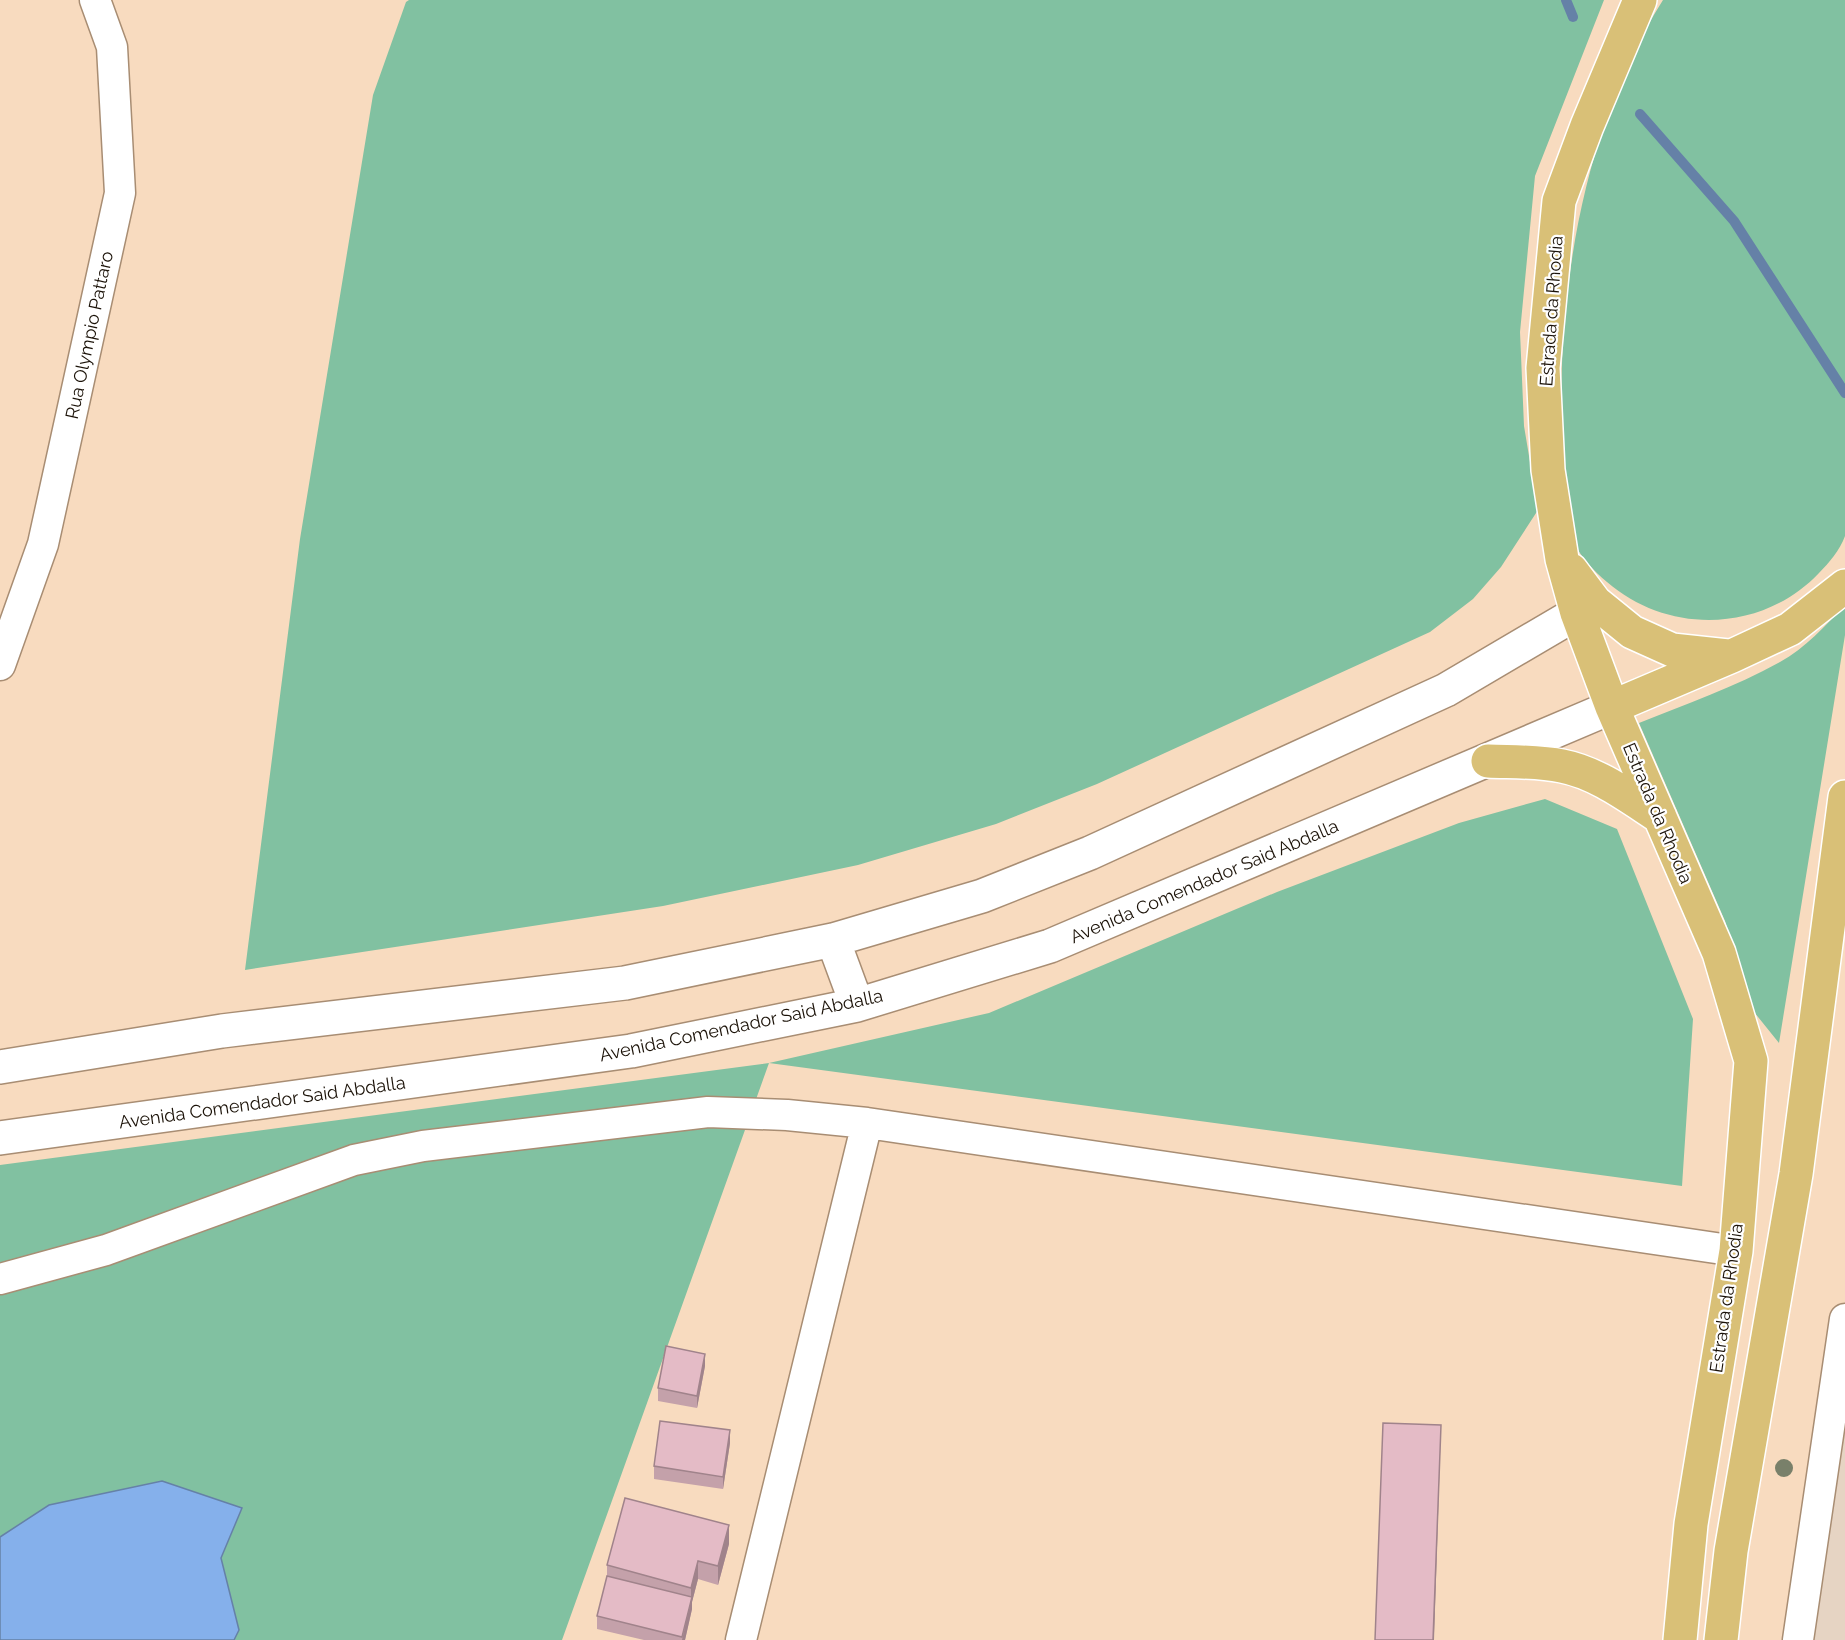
<svg xmlns="http://www.w3.org/2000/svg" width="1845" height="1640" font-family="Raleway,sans-serif">
	<rect width="100%" height="100%" fill="#f8dbbf"/>
	<path fill="#e6d4c3" d="M1845,1419V1640H1811Z"/>
	<path fill="#81c1a1" d="M409,0H1604L1535,176L1520,332L1524,426L1538,510L1501,567L1473,599L1430,632L1097,784L996,824L858,865L663,906L245,970L300,539L373,95L406,2Z
		M1663,0H1845V536C1840,550 1829,563 1819,573C1762,633 1668,635 1607,582C1594,571 1578,555 1573,539C1571,532 1571,524 1570,517C1567,494 1564,472 1563,449C1554,302 1583,125 1663,0Z
		M1845,604V635L1779,1043L1750,1007L1725,921L1639,723C1686,704 1735,687 1780,662C1805,648 1826,626 1845,604Z
		M1545,799L1617,829L1693,1019L1682,1186L769,1063L562,1640H234L239,1630L221,1558L242,1508L49,1505L0,1537V1165L769,1063L989,1013L1277,892L1459,823Z"/>
	<path fill="#85b0eb" stroke="#6581a7" stroke-width="1.5" d="M162,1481L242,1508L221,1558L239,1630L234,1640H0V1537L49,1505Z"/>
	<g fill="none" stroke-linecap="round" stroke-linejoin="round">
		<path stroke="#6581a7" stroke-width="10" d="M1566,0L1573,17
			M1640,114L1734,221L1845,393"/>
		<g stroke="#a88d73" stroke-width="33">
			<path id="street" d="M0,665L43,544L120,193L112,47L95,0
				M0,1279L106,1250L354,1160L423,1146L708,1112L787,1115L867,1123L1736,1251
				M741,1640L867,1123
				M1798,1640L1845,1319"/>
		</g>
		<g stroke="#a88d73" stroke-width="36">
			<path id="secondary" d="M833,940L857,1005
				M0,1067L222,1031L625,983L833,940L982,896L1090,853L1446,690L1577,613
				M0,1138L631,1051L857,1005L1050,946L1612,707"/>
		</g>
		<g stroke="#fff" stroke-width="36">
			<path id="primary" d="M1640,0L1587,126L1559,201L1543,368L1548,470L1562,559L1577,613L1612,707L1719,953L1751,1061L1736,1251L1691,1524L1680,1640
				M1571,570L1595,602L1632,632L1672,650L1728,656
				M1612,707L1732,656L1790,629L1845,586
				M1488,761C1512,762 1538,761 1562,766C1598,773 1629,797 1660,817
				M1721,1640L1731,1551L1796,1174L1845,797"/>
		</g>
		<use href="#street" stroke="#fff" stroke-width="30"/>
		<use href="#secondary" stroke="#fff" stroke-width="33"/>
		<use href="#primary" stroke="#d9c077" stroke-width="33"/>
	</g>
	<circle fill="#79806a" cx="1784" cy="1468" r="9"/>
	<path fill="#c4a1aa" d="M705,1366L697,1408L658,1401V1388Z
		M730,1443L723,1489L654,1479V1466Z
		M729,1544L718,1585L698,1579L692,1602V1609L685,1640H644L597,1629V1616L607,1579V1565Z"/>
	<path fill="#a0838b" d="M705,1354V1366L697,1408V1396Z
		M1441,1425L1434,1640H1433Z
		M730,1430V1443L723,1489V1477Z
		M729,1525V1544L718,1585V1566Z
		M698,1561V1579L692,1602V1609L685,1640H682L691,1601V1588Z"/>
	<path fill="#e4bbc6" stroke="#a0838b" stroke-width="1.5" d="M666,1346L705,1354L697,1396L658,1388Z
		M660,1421L730,1430L723,1477L654,1466Z
		M1383,1423L1441,1425L1433,1640H1375Z
		M625,1498L729,1525L718,1566L698,1561L691,1588L607,1565Z
		M607,1576L692,1597L682,1637L597,1616Z"/>
	<g text-anchor="middle" dominant-baseline="central" stroke-width="4.5" stroke-linejoin="round" paint-order="stroke">
		<g font-size="18" fill="#1b1208" stroke="#fff">
			<text transform="translate(1551 311) rotate(-86)">Estrada da Rhodia</text>
			<text transform="translate(89 335) rotate(-78)">Rua Olympio Pattaro</text>
			<text transform="translate(1658 813) rotate(67)">Estrada da Rhodia</text>
			<text transform="translate(1204 881) rotate(-23)">Avenida Comendador Said Abdalla</text>
			<text transform="translate(741 1025) rotate(-12)">Avenida Comendador Said Abdalla</text>
			<text transform="translate(262 1102) rotate(-8)">Avenida Comendador Said Abdalla</text>
			<text transform="translate(1726 1298) rotate(-82)">Estrada da Rhodia</text>
		</g>
	</g>
</svg>
